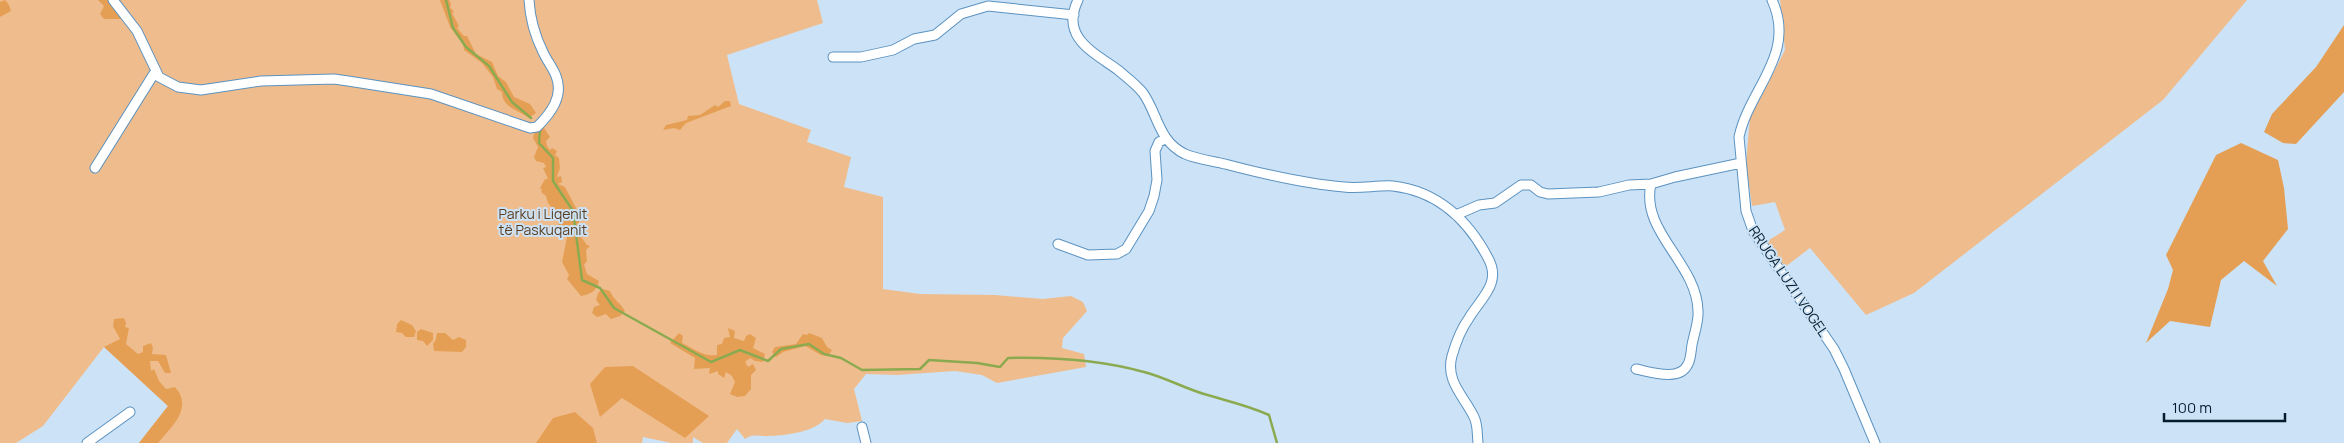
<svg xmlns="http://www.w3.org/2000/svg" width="2344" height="443" font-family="Manrope,sans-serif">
	<rect width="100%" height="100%" fill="#cce2f6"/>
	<path fill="#efbd8d" d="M0,0H817L823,23L727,55L739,104L811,130L807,142L851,157L844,187L883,197V289L920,294L995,295L1043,299L1071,296L1083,302L1087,311L1063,338L1062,348L1084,354L1086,367L997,383L982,375L955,371L897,375L866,374L854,389L862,421L847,423L825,419C813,433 782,436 764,436C755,436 752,434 745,439L737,429L727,443H703L693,437V443H671L643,437L642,443H139L168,406L104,347L43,426L16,443H0Z
		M1780,0H2247L2163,100L1914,293L1866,315L1810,248L1785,267L1766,242L1785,230L1775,202L1752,206L1746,163L1750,118L1785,50Z"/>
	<path fill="#e59f55" d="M5,0L9,5L11,11L0,17V2Z
		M98,0H110L126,19H104L100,14L104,6Z
		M440,0H449L451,4L450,7L454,12L452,13L459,26L457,28L464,36H467L476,54L492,62L498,76L506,82L514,97L530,104L536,113L529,118C519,110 502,108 502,92L497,89L493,77L482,63L464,50L463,44L450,27Z
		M2344,25V92L2296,144L2283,143L2264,132L2272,114L2316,67Z
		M725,101H730L731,106L686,123L680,130L674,128L663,130L666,125L687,120L688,116L700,115L715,105L718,107Z
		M542,125L550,137L546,141L547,146L550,150L552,148L557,151L555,155L559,158L560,168L557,177L561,176L562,182L558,184L565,187L577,210L580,211L578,233L587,245L590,246L586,250L587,261L584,265L587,274L599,281C597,291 591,294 581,296L567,279L569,275L562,262L567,237L564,231L558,229L559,216L548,203L546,196L541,192L542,190L540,188L545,179H548L543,168L546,167L544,163L536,161L534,157L538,147L533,138L534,133L532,131Z
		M2241,143L2278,160L2284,188L2288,229L2263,261L2277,286L2244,261L2221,280L2210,327L2170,321L2146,343L2168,289L2173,270L2166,255L2216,155Z
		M603,289L610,291C614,301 620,302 625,311L620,316L611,319L606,314L597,317L592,313L594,307L600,305L596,300L598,293Z
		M124,318L126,323L125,327L129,328L126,344L138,354L143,352V346L151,343L153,348L152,354L166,355L171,373H165L158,361H150L151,371L154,369L159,381L166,389L175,387C194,408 171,427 158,443H139L168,406L104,347L120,339L113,326L114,319Z
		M401,320L412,325L416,331L414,337H406L402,333L396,332L397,324Z
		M728,328L735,331L734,338L744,341L746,336L750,334L756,338L753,348L765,354L763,362L755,361L750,358L745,362L748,367L753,364L756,370L751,375V389L745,396L737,397L730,394L735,382L732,376L726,372L724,378L718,374V371L709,374L710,368L694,369L695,358L670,343L679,333L683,336L682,343C695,349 703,357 717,355V345L722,344L724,338L730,337Z
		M421,329L433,333V340L427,346L423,341L417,340V332Z
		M437,333H445L453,340L459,337L466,340V347L462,352L434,351L433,344L436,339Z
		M809,333L822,338L827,347L832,350L828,356L821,355L805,346L783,352L776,357L772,352L775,347L796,344L803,334L807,335Z
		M633,366L709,416L685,438L622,398L600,417L590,384L605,367Z
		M575,412L593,428L597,443H536L553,418Z"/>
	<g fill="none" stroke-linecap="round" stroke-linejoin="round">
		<path stroke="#8baa50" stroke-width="2.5" d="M446,0L453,28L466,47L489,66L512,102L531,118
			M540,128L539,143L553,158V181L573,211L582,280L600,288L614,308L711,362L740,350L768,361L781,349L809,344L824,354L841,358L862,370L920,369L929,360L977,363L1000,367L1008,358C1052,357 1100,360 1144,372C1164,377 1184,388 1204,394C1227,401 1247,405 1269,415L1277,443"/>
		<g stroke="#5b92c0" stroke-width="11">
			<path id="minor" d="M113,0L137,31L159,77L178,87L201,90L261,81L334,79L348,81L431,94L530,128L537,127C551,113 564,96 556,76C553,68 547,61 543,52C535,36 530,18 529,0
				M1078,0C1060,37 1093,52 1118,70C1126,77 1136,84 1143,93C1158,114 1158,141 1185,154C1197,159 1212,161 1225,164C1263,174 1304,184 1344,187C1360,189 1377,185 1393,186C1437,191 1468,220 1488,258C1502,283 1481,298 1469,318C1461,329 1456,342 1452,356C1445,381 1464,396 1474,417C1478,425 1477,434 1478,443
				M1772,0C1797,54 1749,89 1739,137L1746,211L1753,231L1834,349L1844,369L1875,443
				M833,57H861L893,50L914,39L935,35L961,14L988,6L1074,15
				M95,168L155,72
				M1456,215L1479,205L1495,203L1521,185H1531L1540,192L1548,194L1599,192L1629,185L1651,184L1675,177L1741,163
				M1058,244L1088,255L1117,254L1126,249L1149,211L1154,196L1157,180L1155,151L1159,142L1165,139
				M1636,369C1651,372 1680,382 1688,364C1691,359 1691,350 1692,345C1694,334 1699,321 1698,311C1697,263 1640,232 1651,184
				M862,427L866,443
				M87,443L130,412"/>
		</g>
		<use href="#minor" stroke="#fff" stroke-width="9"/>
	</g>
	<g text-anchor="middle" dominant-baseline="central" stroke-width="4" stroke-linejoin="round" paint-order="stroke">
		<g font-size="14" fill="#5c3e1f" stroke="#cce2f6">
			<text x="543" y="213">Parku i Liqenit<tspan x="543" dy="16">të Paskuqanit</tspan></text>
		</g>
		<g font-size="14" fill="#051c2d" stroke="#cce2f6">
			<text transform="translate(1789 281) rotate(56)">RRUGA LUZI I VOGEL</text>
		</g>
	</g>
	<path d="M2164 413v8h121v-8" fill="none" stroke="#051c2d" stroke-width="2.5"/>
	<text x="2172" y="413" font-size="15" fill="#051c2d" stroke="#cce2f6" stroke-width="4" paint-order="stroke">100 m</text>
</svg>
